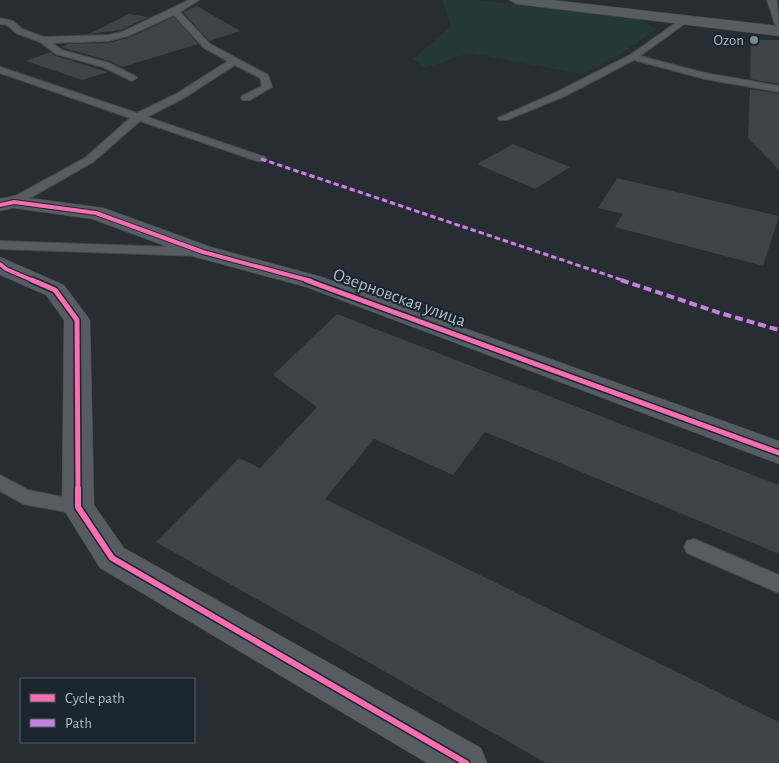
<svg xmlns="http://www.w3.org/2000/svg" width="779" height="763" font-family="'Alegreya Sans',sans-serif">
	<rect width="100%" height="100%" fill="#272d33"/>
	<path fill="#243839" d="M442,0H479L641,19L656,29L621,54L582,74L469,53L425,68L413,59L451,26Z"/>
	<path fill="#3e4348" d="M197,6L240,31L209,41L183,12Z
		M129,14L148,17L121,30L89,34Z
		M174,17L198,44L122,67L110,61L61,47L68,44L108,43L128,38Z
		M751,40H779V84L750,79Z
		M50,52L56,56L108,72L82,80L26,61Z
		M750,89L779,94V170L748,138Z
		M513,144L570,167L535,189L477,164Z
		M617,178L779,216L763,266L615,227L623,214L598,208Z
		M337,314L779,485V554L485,432L453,475L374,439L325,499L779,722V763H546L156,542L239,458L260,468L317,407L273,375Z"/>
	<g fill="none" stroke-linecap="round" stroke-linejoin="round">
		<g stroke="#44494e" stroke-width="2">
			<path id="service" d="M189,0H199L180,12L210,44L268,75L272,87L250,100H242L241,98L242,96L262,86L260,78L235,65L184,98L147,117L265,157L267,159L265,161H257L140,121L93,162L18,205H10L8,202L10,199L85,158L130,118L0,73V67L137,113L176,94L228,61L204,48L174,15L128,36L108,41L52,43L62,50L109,63L135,76L137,78L132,81L103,67L56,54L40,42L16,33L7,25L0,24V18L13,21L22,29L44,37L108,35L122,32Z
				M767,0H776L777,2L779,27L775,24Z
				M684,17L688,20L687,22L640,56L705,73L779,86V92L705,79L634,60L565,96L507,120H499L498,118L557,92L630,55Z
				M0,241L200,248L207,252L200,256L0,249Z
				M0,475L28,490L78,500L85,502L87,507L85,512L78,514L23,504L0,491Z
				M694,539L779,575V593L687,553L684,547L687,541Z"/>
		</g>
		<g stroke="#44494e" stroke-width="1">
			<path id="minor" d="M509,0H552L779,26V36L516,4Z
				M14,196L104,208L211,247L322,277L779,441V464L306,287L195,257L92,219L14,208L0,211V199Z
				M0,257L64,285L90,320L94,505L124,548L481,748L487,763H427L100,568L62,507L64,320L46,295L0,275Z"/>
		</g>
		<use href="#service" fill="#565c62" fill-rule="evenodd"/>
		<use href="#minor" fill="#565c62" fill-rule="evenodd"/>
		<path stroke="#c483df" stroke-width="3" stroke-dasharray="5.5 3" stroke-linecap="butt" d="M261,159L625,281"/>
		<path stroke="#c483df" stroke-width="4" stroke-dasharray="8 4" stroke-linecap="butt" d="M621,280L720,313L779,330"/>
		<g stroke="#1a252e" stroke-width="6">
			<path id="cycleway-far2" d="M0,205L14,202L96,213L203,252L311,281
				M0,264L6,269L34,281"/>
		</g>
		<g stroke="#1a252e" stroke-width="8">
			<path id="cycleway-far1" d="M32,280L55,290L77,320L78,490
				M306,280L779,453"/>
		</g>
		<g stroke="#1a252e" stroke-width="9">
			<path id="cycleway" d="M78,489V507L112,558L466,763"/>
		</g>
		<use href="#cycleway-far2" stroke="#f96db3" stroke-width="4"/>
		<use href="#cycleway-far1" stroke="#f96db3" stroke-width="5"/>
		<use href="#cycleway" stroke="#f96db3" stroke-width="6"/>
	</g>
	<circle fill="#7f8993" stroke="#1a252e" stroke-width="2" cx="754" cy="40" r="5"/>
	<g text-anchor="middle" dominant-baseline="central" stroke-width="4" stroke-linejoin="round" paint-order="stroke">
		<g font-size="15" fill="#afbbc6" stroke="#1a252e" text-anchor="end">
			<text x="744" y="40">Ozon</text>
		</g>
		<g font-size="18" fill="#afbbc6" stroke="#1a252e">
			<text transform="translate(399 298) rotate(20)">Озерновская улица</text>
		</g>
	</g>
	<rect x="20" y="678" width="175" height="65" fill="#1a252e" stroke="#56616b"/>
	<rect x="30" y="694" width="25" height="8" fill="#f96db3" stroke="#56616b"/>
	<text x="65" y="703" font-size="15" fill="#afbbc6">Cycle path</text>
	<rect x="30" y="719" width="25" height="8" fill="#c483df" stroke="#56616b"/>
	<text x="65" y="728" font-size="15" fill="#afbbc6">Path</text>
</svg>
